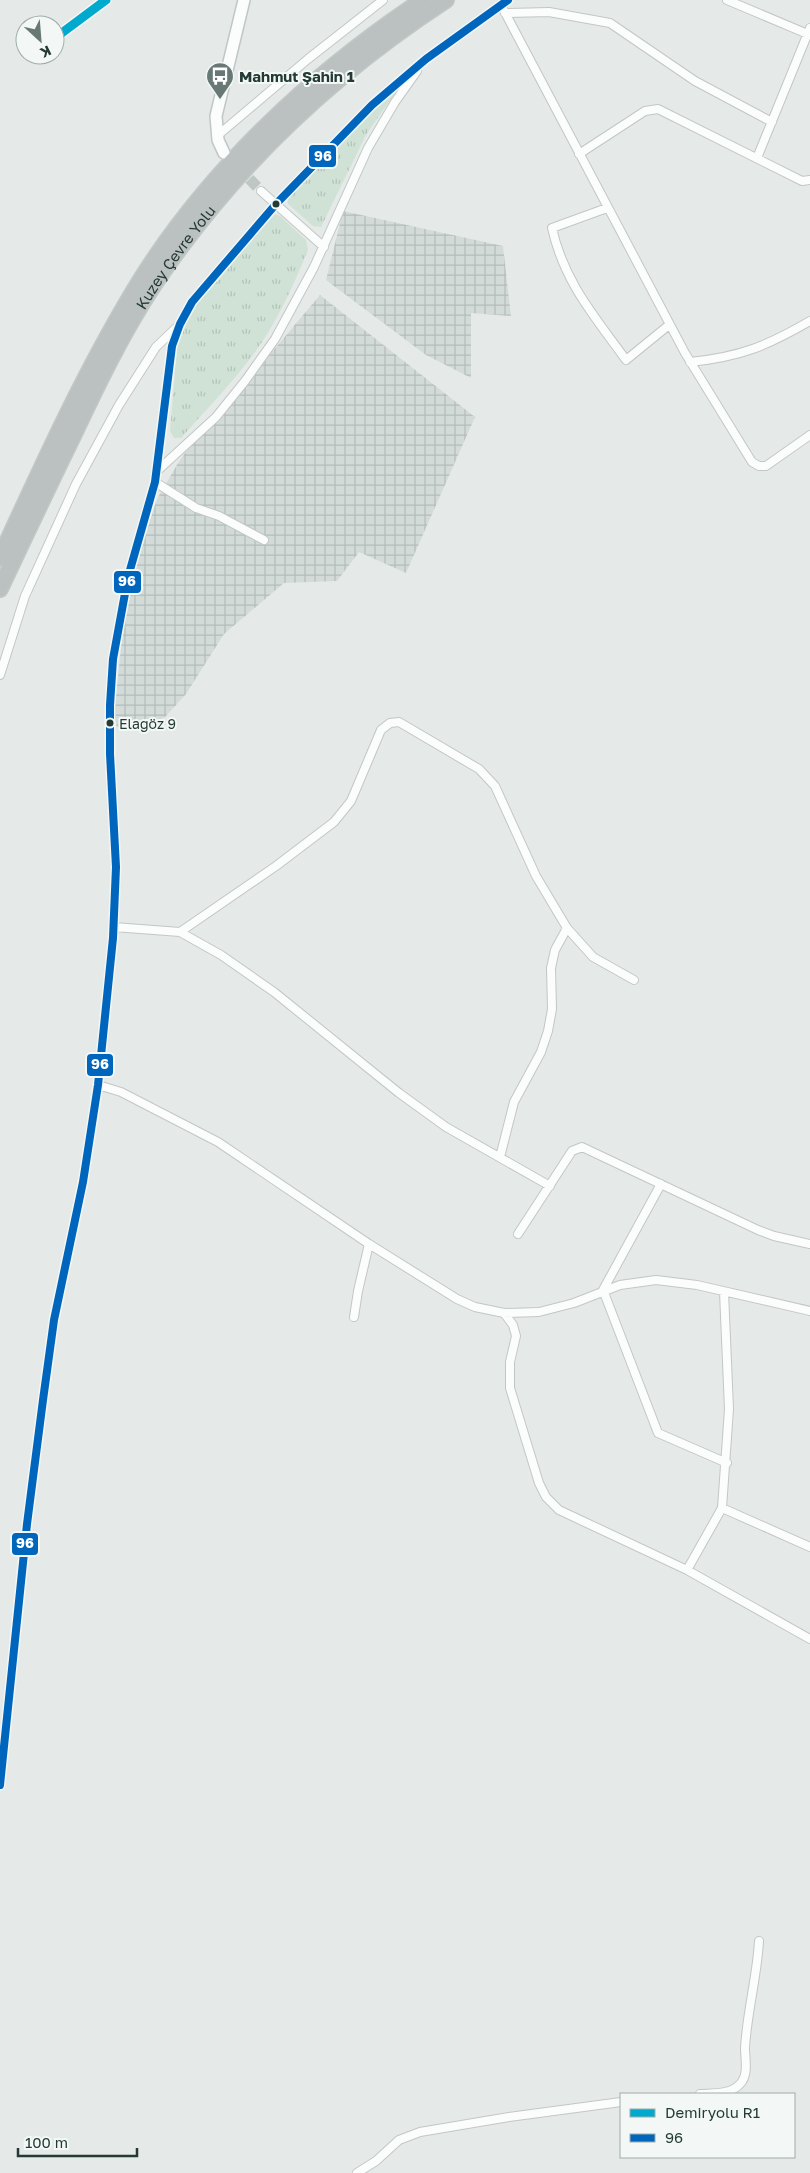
<svg xmlns="http://www.w3.org/2000/svg" width="810" height="2173" font-family="'Golos Text',sans-serif">
	<defs>
		<pattern id="industrial-grid" width="8" height="8" patternUnits="userSpaceOnUse" patternTransform="scale(1.25)"><rect width="8" height="8" fill="#d3dbd8"/><path d="M0 4h8M4 0v8" fill="none" stroke="#b5bdba"/></pattern>
		<pattern id="grass-tufts" width="24" height="20" patternUnits="userSpaceOnUse" patternTransform="scale(1.25)"><rect width="24" height="20" fill="#d0e2d5"/><path d="M3 7l-1-3M5 7V3M7 7l1-3M15 17l-1-3M17 17v-4M19 17l1-3" fill="none" stroke="#b2c3b7"/></pattern>
	</defs>
	<rect width="100%" height="100%" fill="#e5eae8"/>
	<path fill="url(#industrial-grid)" d="M343,211L503,246L511,316L471,313V378L426,355L326,280Z
		M320,295L475,417L406,573L359,552L337,581L284,583L224,634L186,694L165,717L142,727H117L114,715L124,619L134,570L157,499L178,463L198,435L233,398Z"/>
	<path fill="url(#grass-tufts)" d="M402,83L366,135L321,227L313,226L288,204L287,197L372,107Z
		M275,214L280,216L306,240L308,250C294,284 279,318 258,348C235,380 207,409 181,438H174L170,431L177,348L186,319L203,293Z"/>
	<g fill="none" stroke-linecap="round" stroke-linejoin="round">
		<path stroke="#bec7c4" stroke-width="11" stroke-dasharray="11 5.5" stroke-linecap="butt" d="M238,167L261,191"/>
		<g stroke="#c2c7c5" stroke-width="10">
			<path id="street" d="M727,0L810,35
				M501,5L685,353L752,462L759,466H766L810,435
				M505,13L549,12L610,23L695,81L772,122
				M217,136L308,59L383,0
				M579,154L645,111L658,109L802,181L810,180
				M757,158L810,28
				M261,191L324,247
				M607,208L552,228C564,282 595,317 626,360L669,325
				M690,362C740,357 767,346 810,321
				M156,472L216,417L245,381L275,339L314,267L368,148L395,102L417,71
				M155,482L196,508L219,516L264,540
				M0,675L25,596L76,484L119,405L156,347L177,327
				M114,927L180,932L221,955L274,992L399,1093L446,1127L550,1186
				M180,932L276,866L334,822L351,801L381,730L390,723L399,722L479,769L495,786L536,876L567,928L593,957L634,980
				M98,1085L121,1092L218,1142L369,1244L457,1299L475,1307L504,1313L539,1312L574,1303L620,1285L656,1280L697,1285L810,1311
				M500,1157L514,1102L541,1052L548,1031L552,1009L551,968L555,950L567,928
				M661,1184L603,1290L658,1433L727,1463
				M518,1234L572,1151L582,1147L758,1230L774,1236L810,1244
				M724,1292L729,1409L722,1508L810,1547
				M504,1313L513,1325L516,1336L510,1362V1388L539,1483L546,1497L559,1510L687,1570L810,1639
				M354,1317L358,1291L369,1244
				M687,1570L722,1508
				M0,1785L27,1524L43,1400L54,1320L83,1182L98,1085L113,938L116,867L110,754V705L113,659L128,577L155,482L172,346L180,324L192,302L276,204L372,105L426,59L508,0
				M700,2094C713,2093 730,2095 740,2084C749,2075 745,2059 745,2048C747,2012 757,1977 759,1941
				M357,2173L376,2161L399,2140L420,2132L509,2117L621,2102"/>
		</g>
		<g stroke="#c0c7c5" stroke-width="14">
			<path id="secondary" d="M224,153L218,140L216,116L244,0"/>
		</g>
		<g stroke="#c1c9c7" stroke-width="18">
			<g id="highway">
				<path d="M0,558C43,464 86,369 140,281C210,169 313,73 423,0"/>
				<path id="s1" d="M0,589C24,538 48,487 73,436C97,385 122,333 153,286C230,171 331,75 446,0"/>
			</g>
		</g>
		<use href="#street" stroke="#fbfcfc" stroke-width="8"/>
		<use href="#secondary" stroke="#fbfcfc" stroke-width="11"/>
		<use href="#highway" stroke="#bbc1c0" stroke-width="15"/>
		<g stroke="#f3f8f6" stroke-width="11">
			<path id="bus-1" d="M0,1785L27,1524L43,1400L54,1320L83,1182L98,1085L113,938L116,867L110,754V705L113,659L128,577L155,482L172,346L180,324L192,302L276,204L372,105L426,59L508,0"/>
		</g>
		<use href="#bus-1" stroke="#0065bd" stroke-width="8"/>
		<g stroke="#f3f8f6" stroke-width="12">
			<path id="rail-1" d="M55,38L106,0"/>
		</g>
		<use href="#rail-1" stroke="#00a9ce" stroke-width="9"/>
	</g>
	<defs>
		<g id="bus-pin" transform="scale(1.4375)"><path d="M0 17L-7.5 6A9.5 9.5 0 1 1 7.5 6Z" fill="#687874" stroke="#f3f8f6"/><path d="M-5-6H5V4H4V6H2V4H-2V6H-4V4H-5ZM-3.5-4V0h7V-4ZM-3.5 1.2v1.5H-2V1.2ZM2 1.2v1.5H3.5V1.2Z" fill="#fff"/></g>
	</defs>
	<g fill-rule="evenodd">
		<use href="#bus-pin" x="220" y="76"/>
	</g>
	<g fill="#243b35" stroke="#f3f8f6" stroke-width="2">
		<circle cx="276" cy="204" r="4.5"/>
		<circle cx="110" cy="723" r="4.5"/>
	</g>
	<g text-anchor="middle" dominant-baseline="central" stroke-width="4" stroke-linejoin="round" paint-order="stroke">
		<g font-size="14" fill="#243b35" stroke="#f3f8f6" text-anchor="start">
			<text x="119" y="723">Elagöz 9</text>
		</g>
		<g font-size="15" font-weight="bold" fill="#243b35" stroke="#f3f8f6" text-anchor="start">
			<text x="239" y="76">Mahmut Şahin 1</text>
		</g>
		<g font-size="15" fill="#243b35" stroke="#f3f8f6">
			<text stroke="none"><textPath href="#s1" startOffset="376">Kuzey Çevre Yolu</textPath></text>
		</g>
	</g>
	<g stroke="#f3f8f6" stroke-width="2">
		<rect x="308" y="144" width="29" height="24" rx="5" fill="#0065bd"/>
		<rect x="113" y="570" width="29" height="24" rx="5" fill="#0065bd"/>
		<rect x="86" y="1053" width="28" height="24" rx="5" fill="#0065bd"/>
		<rect x="11" y="1532" width="28" height="24" rx="5" fill="#0065bd"/>
	</g>
	<g font-size="14" text-anchor="middle" font-weight="bold" fill="#fff">
		<text x="323" y="161">96</text>
		<text x="127" y="586">96</text>
		<text x="100" y="1069">96</text>
		<text x="25" y="1548">96</text>
	</g>
	<rect x="620" y="2093" width="175" height="65" fill="#f3f8f6" stroke="#a0aca9"/>
	<rect x="630" y="2109" width="25" height="8" fill="#00a9ce" stroke="#a0aca9"/>
	<text x="665" y="2118" font-size="15" fill="#243b35">Demiryolu R1</text>
	<rect x="630" y="2134" width="25" height="8" fill="#0065bd" stroke="#a0aca9"/>
	<text x="665" y="2143" font-size="15" fill="#243b35">96</text>
	<g transform="translate(40 40) rotate(154)"><circle r="24" fill="#f3f8f6" stroke="#a0aca9"/>
	<path d="M0-4L9 19L0 12L-9 19Z" fill="#687874"/>
	<text y="-8" font-size="14" font-weight="bold" text-anchor="middle" fill="#243b35">K</text>
	</g>
	<path d="M18 2148v8h119v-8" fill="none" stroke="#243b35" stroke-width="2.5"/>
	<text x="25" y="2148" font-size="15" fill="#243b35" stroke="#f3f8f6" stroke-width="4" paint-order="stroke">100 m</text>
</svg>
